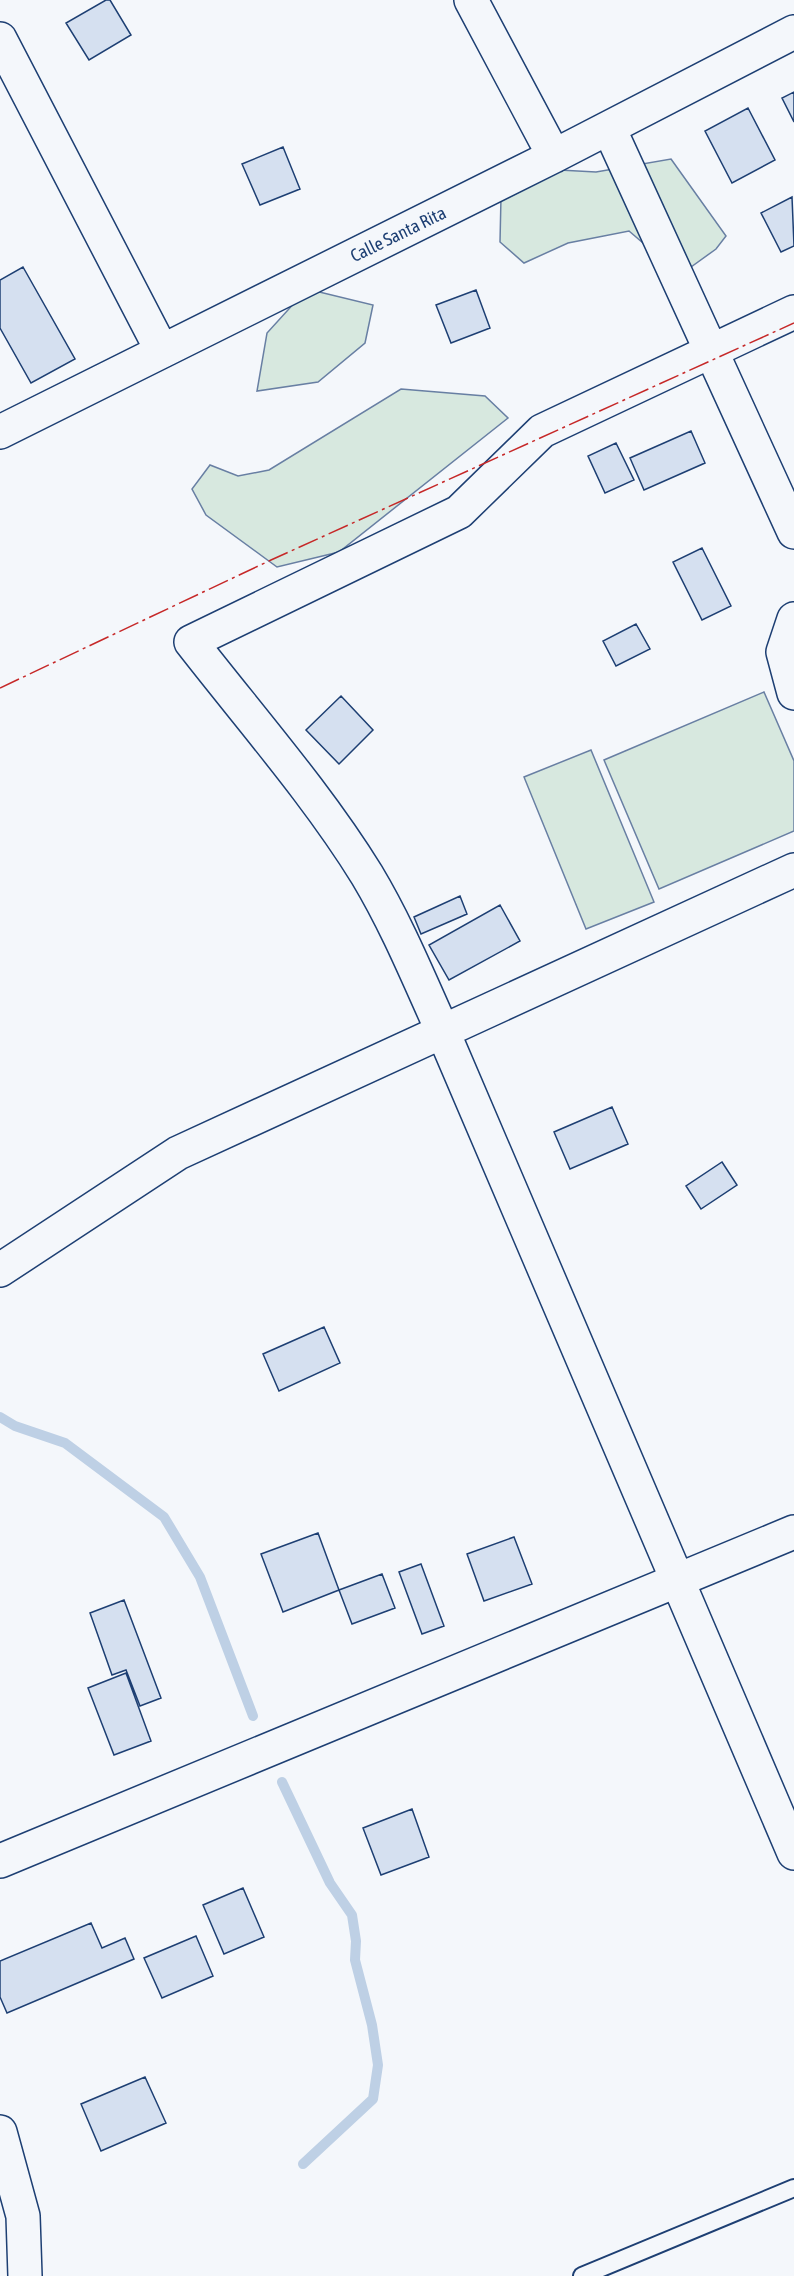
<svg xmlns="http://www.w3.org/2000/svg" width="794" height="2276" font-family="'Asap Condensed',sans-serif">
	<rect width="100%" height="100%" fill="#f4f7fb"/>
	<path fill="#d7e8df" stroke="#687fa3" stroke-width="1.5" d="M671,159L726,236L716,249L691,267L664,261L629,231L568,243L524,263L500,242L501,197L541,169L596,172Z
		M307,289L373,305L365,343L318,382L257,391L267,333Z
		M401,389L485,396L508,418L339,552L277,567L206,515L192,489L210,465L238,476L269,470Z
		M764,692L794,761V831L659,889L604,760Z
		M591,750L654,902L586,929L524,777Z"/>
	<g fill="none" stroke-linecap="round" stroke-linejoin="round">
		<path stroke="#bed0e5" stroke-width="10" d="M0,1417L15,1426L65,1443L164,1517L200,1577L253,1716
			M282,1782L330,1883L352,1915L356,1941L355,1960L372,2025L378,2065L373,2099L303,2164"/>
	</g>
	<path fill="#d5e0f0" stroke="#1d3f73" stroke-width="1.5" d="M106,0H110L131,35L89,60L66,23Z
		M794,92V122L782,98Z
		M748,108L775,160L732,183L705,131Z
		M283,147L300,189L260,205L242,164Z
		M792,197L794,246L781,252L761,213Z
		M23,267L75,359L31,383L0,328V280Z
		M476,290L490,328L451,343L436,305Z
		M691,431L705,463L644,490L630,458Z
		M616,443L634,480L605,493L588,456Z
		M702,548L731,606L702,620L673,562Z
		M636,624L650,649L616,666L603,641Z
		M341,696L373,730L339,764L306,730Z
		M460,896L467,914L421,934L414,917Z
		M500,905L520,941L449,980L429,945Z
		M612,1107L628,1144L570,1169L554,1132Z
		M722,1162L737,1185L701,1209L686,1186Z
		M324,1327L340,1363L279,1391L263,1354Z
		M318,1533L339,1590L283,1612L261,1554Z
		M514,1537L532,1584L484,1601L467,1554Z
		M421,1564L444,1626L422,1634L399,1572Z
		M382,1574L395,1608L352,1624L339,1590Z
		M124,1600L161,1698L140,1706L126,1670L112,1675L90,1613Z
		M126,1673L151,1741L114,1755L88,1688Z
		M412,1809L429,1857L381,1875L363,1828Z
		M243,1888L264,1937L224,1954L203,1905Z
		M91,1923L102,1948L125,1938L134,1959L7,2013L0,1997V1961Z
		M196,1936L213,1976L162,1998L144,1958Z
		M145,2077L166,2123L101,2151L81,2104Z"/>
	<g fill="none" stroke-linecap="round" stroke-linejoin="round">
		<g stroke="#1d3f73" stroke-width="20">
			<path id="lane" d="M582,2276L794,2188"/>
		</g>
		<g stroke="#1d3f73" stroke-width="36">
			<path id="street" d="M471,0L554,156
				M0,39L162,351
				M609,128L794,532
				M794,312L542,431L459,512L191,642C250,718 317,794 367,875C397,925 419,979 443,1032L794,1853
				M0,432L554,156L794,32
				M794,619L783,652L794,693
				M0,1270L178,1153L794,870
				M0,1861L794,1532"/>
		</g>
		<g stroke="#1d3f73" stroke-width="36">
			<path id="secondary" d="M0,2132L23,2216L25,2276"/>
		</g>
		<use href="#lane" stroke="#f4f7fb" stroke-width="16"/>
		<use href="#street" stroke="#f4f7fb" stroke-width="33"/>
		<use href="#secondary" stroke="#f4f7fb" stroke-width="33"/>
		<path stroke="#c62828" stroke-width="1.5" stroke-dasharray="21 4.5 3 4.5" stroke-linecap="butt" d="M0,688L271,560L794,323"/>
	</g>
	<g text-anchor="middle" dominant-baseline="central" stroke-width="4.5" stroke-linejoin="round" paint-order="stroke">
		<g font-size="18" fill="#1d3f73" stroke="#f4f7fb">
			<text transform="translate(398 234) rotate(-26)">Calle Santa Rita</text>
		</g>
	</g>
</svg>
